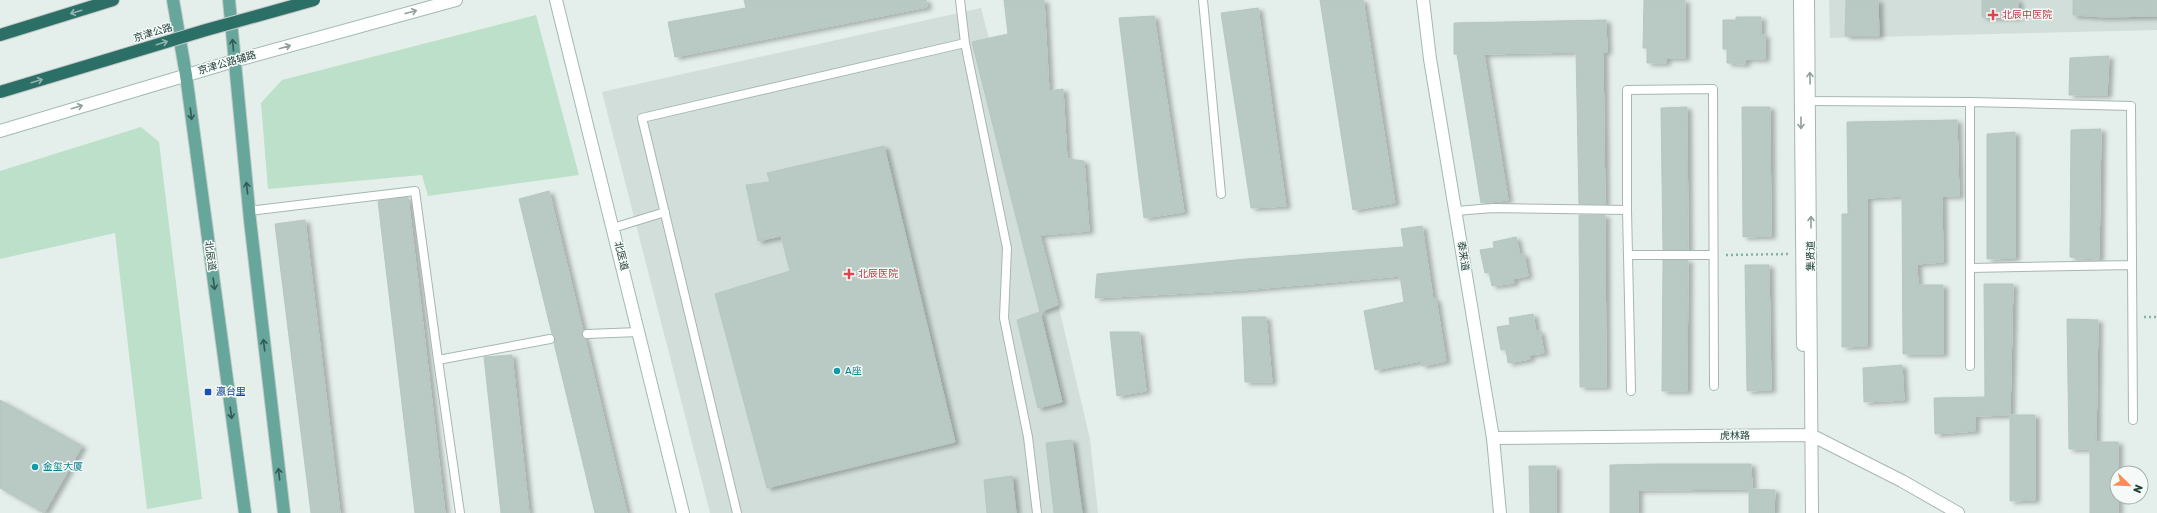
<svg xmlns="http://www.w3.org/2000/svg" width="2157" height="513" font-family="Rubik,'Noto Sans SC',sans-serif">
	<defs>
		<filter id="shadow"><feDropShadow dx="4.5" dy="2.5" stdDeviation="2" flood-color="#0004"/></filter>
	</defs>
	<rect width="100%" height="100%" fill="#e4eeea"/>
	<path fill="#d2ded9" d="M1829,0H2157V30L1830,38Z
		M981,8L1059,308L1090,439L1098,513H710L602,92Z"/>
	<path fill="#bce0c9" d="M536,15L579,175L428,196L422,175L268,189L261,103L282,80Z
		M141,127L159,142L202,499L147,509L115,233L0,259V171Z"/>
	<path fill="#b9c9c4" stroke="#b6c8c2" filter="url(#shadow)" d="M744,0H926L927,7L675,57L668,22L746,8Z
		M1004,0H1044L1049,91L1063,89L1067,159L1084,161L1089,231L1040,235L1058,305L1040,312L972,42L1008,34Z
		M1320,0H1363L1395,203L1353,210Z
		M1644,0H1685V58H1666V63H1647V48H1643Z
		M1846,0H1878L1879,36H1845Z
		M1982,0H2018V17H1982Z
		M2073,0H2157V16L2105,17L2073,15Z
		M1258,8L1286,206L1251,208L1221,13Z
		M1154,16L1184,212L1144,218L1119,18Z
		M1736,17H1761V35H1765V59H1746L1745,64L1727,63V49H1723V20H1736Z
		M1606,20L1607,52H1603L1605,204H1579L1576,52L1484,54L1508,200L1481,203L1457,54H1454V23Z
		M2109,56L2107,95H2069L2070,58Z
		M1687,107L1688,250H1663L1661,108Z
		M1742,107H1770L1771,236L1743,237Z
		M1957,120L1959,196H1942L1943,262L1917,264L1918,285H1943V354H1903L1902,196L1867,198V346L1842,347V214H1848L1847,122Z
		M2101,129L2099,259L2070,257L2071,130Z
		M2015,132V258L1987,259V134Z
		M884,146L955,442L767,488L715,294L790,271L781,236L758,241L746,185L770,182L767,173Z
		M549,191L583,331L582,335L585,339L627,513H595L554,343L555,338L552,334L519,199Z
		M408,197L445,513H415L378,201Z
		M1579,215H1605L1606,387H1580Z
		M305,220L340,513H311L275,224Z
		M1422,226L1433,299H1436L1446,361L1422,366L1421,361L1375,370L1364,311L1404,302L1400,276L1242,290L1095,298L1097,274L1246,259L1404,247L1401,229Z
		M1516,237L1520,255L1524,254L1528,276L1513,279L1514,283L1492,286L1489,272L1485,273L1480,250L1494,248L1493,242Z
		M1663,260H1688L1687,391H1662Z
		M1745,265H1769L1771,390L1747,391Z
		M1984,284H2013L2010,415L1975,416V431L1935,434L1934,398L1985,397Z
		M1040,312L1062,402L1038,408L1017,320Z
		M1533,314L1536,332L1540,331L1544,353L1529,355L1530,359L1508,363L1506,349L1501,350L1497,327L1510,325L1509,318Z
		M1242,317H1266L1272,382H1245Z
		M2067,319L2098,320L2096,442H2118V513H2090V449H2069Z
		M1110,332H1139L1146,391L1117,396Z
		M512,355L529,513H501L484,357Z
		M1902,365L1904,400L1864,402L1863,368Z
		M0,400L82,446L44,513L0,488Z
		M2010,415H2035V500L2010,501Z
		M1072,440L1082,513H1054L1046,443Z
		M1659,464H1751L1752,489L1638,490V513H1610V465Z
		M1529,466H1556V513H1530Z
		M1012,476L1016,513H987L984,480Z
		M1749,489L1775,490L1774,513H1749Z"/>
	<g fill="none" stroke-linecap="round" stroke-linejoin="round">
		<g stroke="#a6b7b2" stroke-width="10">
			<path id="lane" d="M1203,0L1221,194
				M965,43L1007,248L1004,318L1028,437L1037,513
				M1805,101L1970,102L2131,106L2133,420
				M249,211L415,191L438,360L550,339
				M1456,211L1493,208L1627,210
				M613,228L665,212
				M1628,255H1713
				M1970,268L2132,265
				M587,334L639,332
				M438,360L460,513
				M1970,366V102
				M1631,391L1627,210V90L1713,89L1714,386
				M737,513L642,118L965,43L960,0"/>
		</g>
		<g stroke="#a6b7b2" stroke-width="14">
			<path id="street" d="M1800,0L1803,345
				M1808,0L1812,513
				M1493,438L1811,435L1902,481L1958,513"/>
		</g>
		<g stroke="#a1bab4" stroke-width="14">
			<path id="secondary" d="M556,0L683,513
				M1423,0L1430,59L1493,438L1500,513
				M0,131L234,61L456,0"/>
		</g>
		<g stroke="#c1cac8" stroke-width="14">
			<path id="primary" d="M173,0L186,75L245,513
				M229,0L250,220L284,513"/>
		</g>
		<g stroke="#c1cac8" stroke-width="14">
			<path id="highway" d="M0,35L113,0"/>
		</g>
		<path stroke="#82b3a8" stroke-width="2.5" stroke-dasharray="2 3" stroke-linecap="butt" d="M1726,255L1789,254
			M2144,317H2157"/>
		<use href="#lane" stroke="#fff" stroke-width="8"/>
		<use href="#street" stroke="#fff" stroke-width="12"/>
		<use href="#secondary" stroke="#fff" stroke-width="12"/>
		<use href="#primary" stroke="#66a69b" stroke-width="12"/>
		<use href="#highway" stroke="#2c6f67" stroke-width="12"/>
		<g stroke="#c1cac8" stroke-width="14" stroke-linecap="butt">
			<path id="highway-bridge" d="M0,92L206,30L314,0"/>
		</g>
		<use href="#highway-bridge" stroke="#2c6f67" stroke-width="12"/>
	</g>
	<defs><path id="oneway-shaft" d="M-6 0H5M1.5-3L5.5 0L1.5 3" fill="none" stroke-width="1.6" stroke-linecap="round" stroke-linejoin="round"/></defs>
	<g stroke="#90b4b0">
		<use href="#oneway-shaft" transform="translate(76 12) rotate(163)"/>
		<use href="#oneway-shaft" transform="translate(162 43) rotate(-17)"/>
		<use href="#oneway-shaft" transform="translate(37 81) rotate(-17)"/>
	</g>
	<g stroke="#90a09d">
		<use href="#oneway-shaft" transform="translate(411 12) rotate(-15)"/>
		<use href="#oneway-shaft" transform="translate(285 47) rotate(-16)"/>
		<use href="#oneway-shaft" transform="translate(1810 78) rotate(-91)"/>
		<use href="#oneway-shaft" transform="translate(77 107) rotate(-17)"/>
		<use href="#oneway-shaft" transform="translate(1801 123) rotate(90)"/>
		<use href="#oneway-shaft" transform="translate(1811 222) rotate(-90)"/>
	</g>
	<g stroke="#335a53">
		<use href="#oneway-shaft" transform="translate(233 45) rotate(-95)"/>
		<use href="#oneway-shaft" transform="translate(191 114) rotate(83)"/>
		<use href="#oneway-shaft" transform="translate(247 188) rotate(-96)"/>
		<use href="#oneway-shaft" transform="translate(214 284) rotate(82)"/>
		<use href="#oneway-shaft" transform="translate(264 345) rotate(-97)"/>
		<use href="#oneway-shaft" transform="translate(231 413) rotate(82)"/>
		<use href="#oneway-shaft" transform="translate(279 474) rotate(-97)"/>
	</g>
	<g fill="#e0444e" stroke="#f5faf8" stroke-width="1.5">
		<path d="M1991 9h4v4h4v4h-4v4h-4v-4h-4v-4h4z"/>
		<path d="M847 268h4v4h4v4h-4v4h-4v-4h-4v-4h4z"/>
	</g>
	<g fill="#0f9aa8" stroke="#f5faf8" stroke-width="1.5">
		<circle cx="837" cy="371" r="4"/>
		<circle cx="35" cy="467" r="4"/>
	</g>
	<rect fill="#1a4fb4" stroke="#f5faf8" stroke-width="1.5" x="204" y="388" width="8" height="8" rx="2"/>
	<g text-anchor="middle" dominant-baseline="central" stroke-width="3" stroke-linejoin="round" paint-order="stroke">
		<g font-size="10" fill="#be3a42" stroke="#f5faf8" text-anchor="start">
			<text x="2002" y="15">北辰中医院</text>
			<text x="858" y="274">北辰医院</text>
		</g>
		<g font-size="10" fill="#22413b" stroke="#f5faf8">
			<text transform="translate(153 33) rotate(-17)">京津公路</text>
			<text transform="translate(227 63) rotate(-16)">京津公路辅路</text>
			<text transform="translate(210 256) rotate(82)">北辰道</text>
			<text transform="translate(621 256) rotate(76)">北医道</text>
			<text transform="translate(1463 256) rotate(81)">泰来道</text>
			<text transform="translate(1811 256) rotate(-90)">集贤道</text>
			<text transform="translate(1735 436) rotate(-1)">虎林路</text>
		</g>
		<g font-size="10" fill="#0d838f" stroke="#f5faf8" text-anchor="start">
			<text x="845" y="371">A座</text>
			<text x="43" y="467">金玺大厦</text>
		</g>
		<g font-size="10" fill="#164399" stroke="#f5faf8" text-anchor="start">
			<text x="216" y="392">瀛台里</text>
		</g>
	</g>
	<g transform="translate(2129 485) rotate(113)"><circle r="19" fill="#f5faf8" stroke="#a1b0ac"/>
	<path d="M0-3L7 15L0 10L-7 15Z" fill="#f98d57"/>
	<text y="-6" font-size="11" font-weight="bold" text-anchor="middle" fill="#22413b">N</text>
	</g>
</svg>
